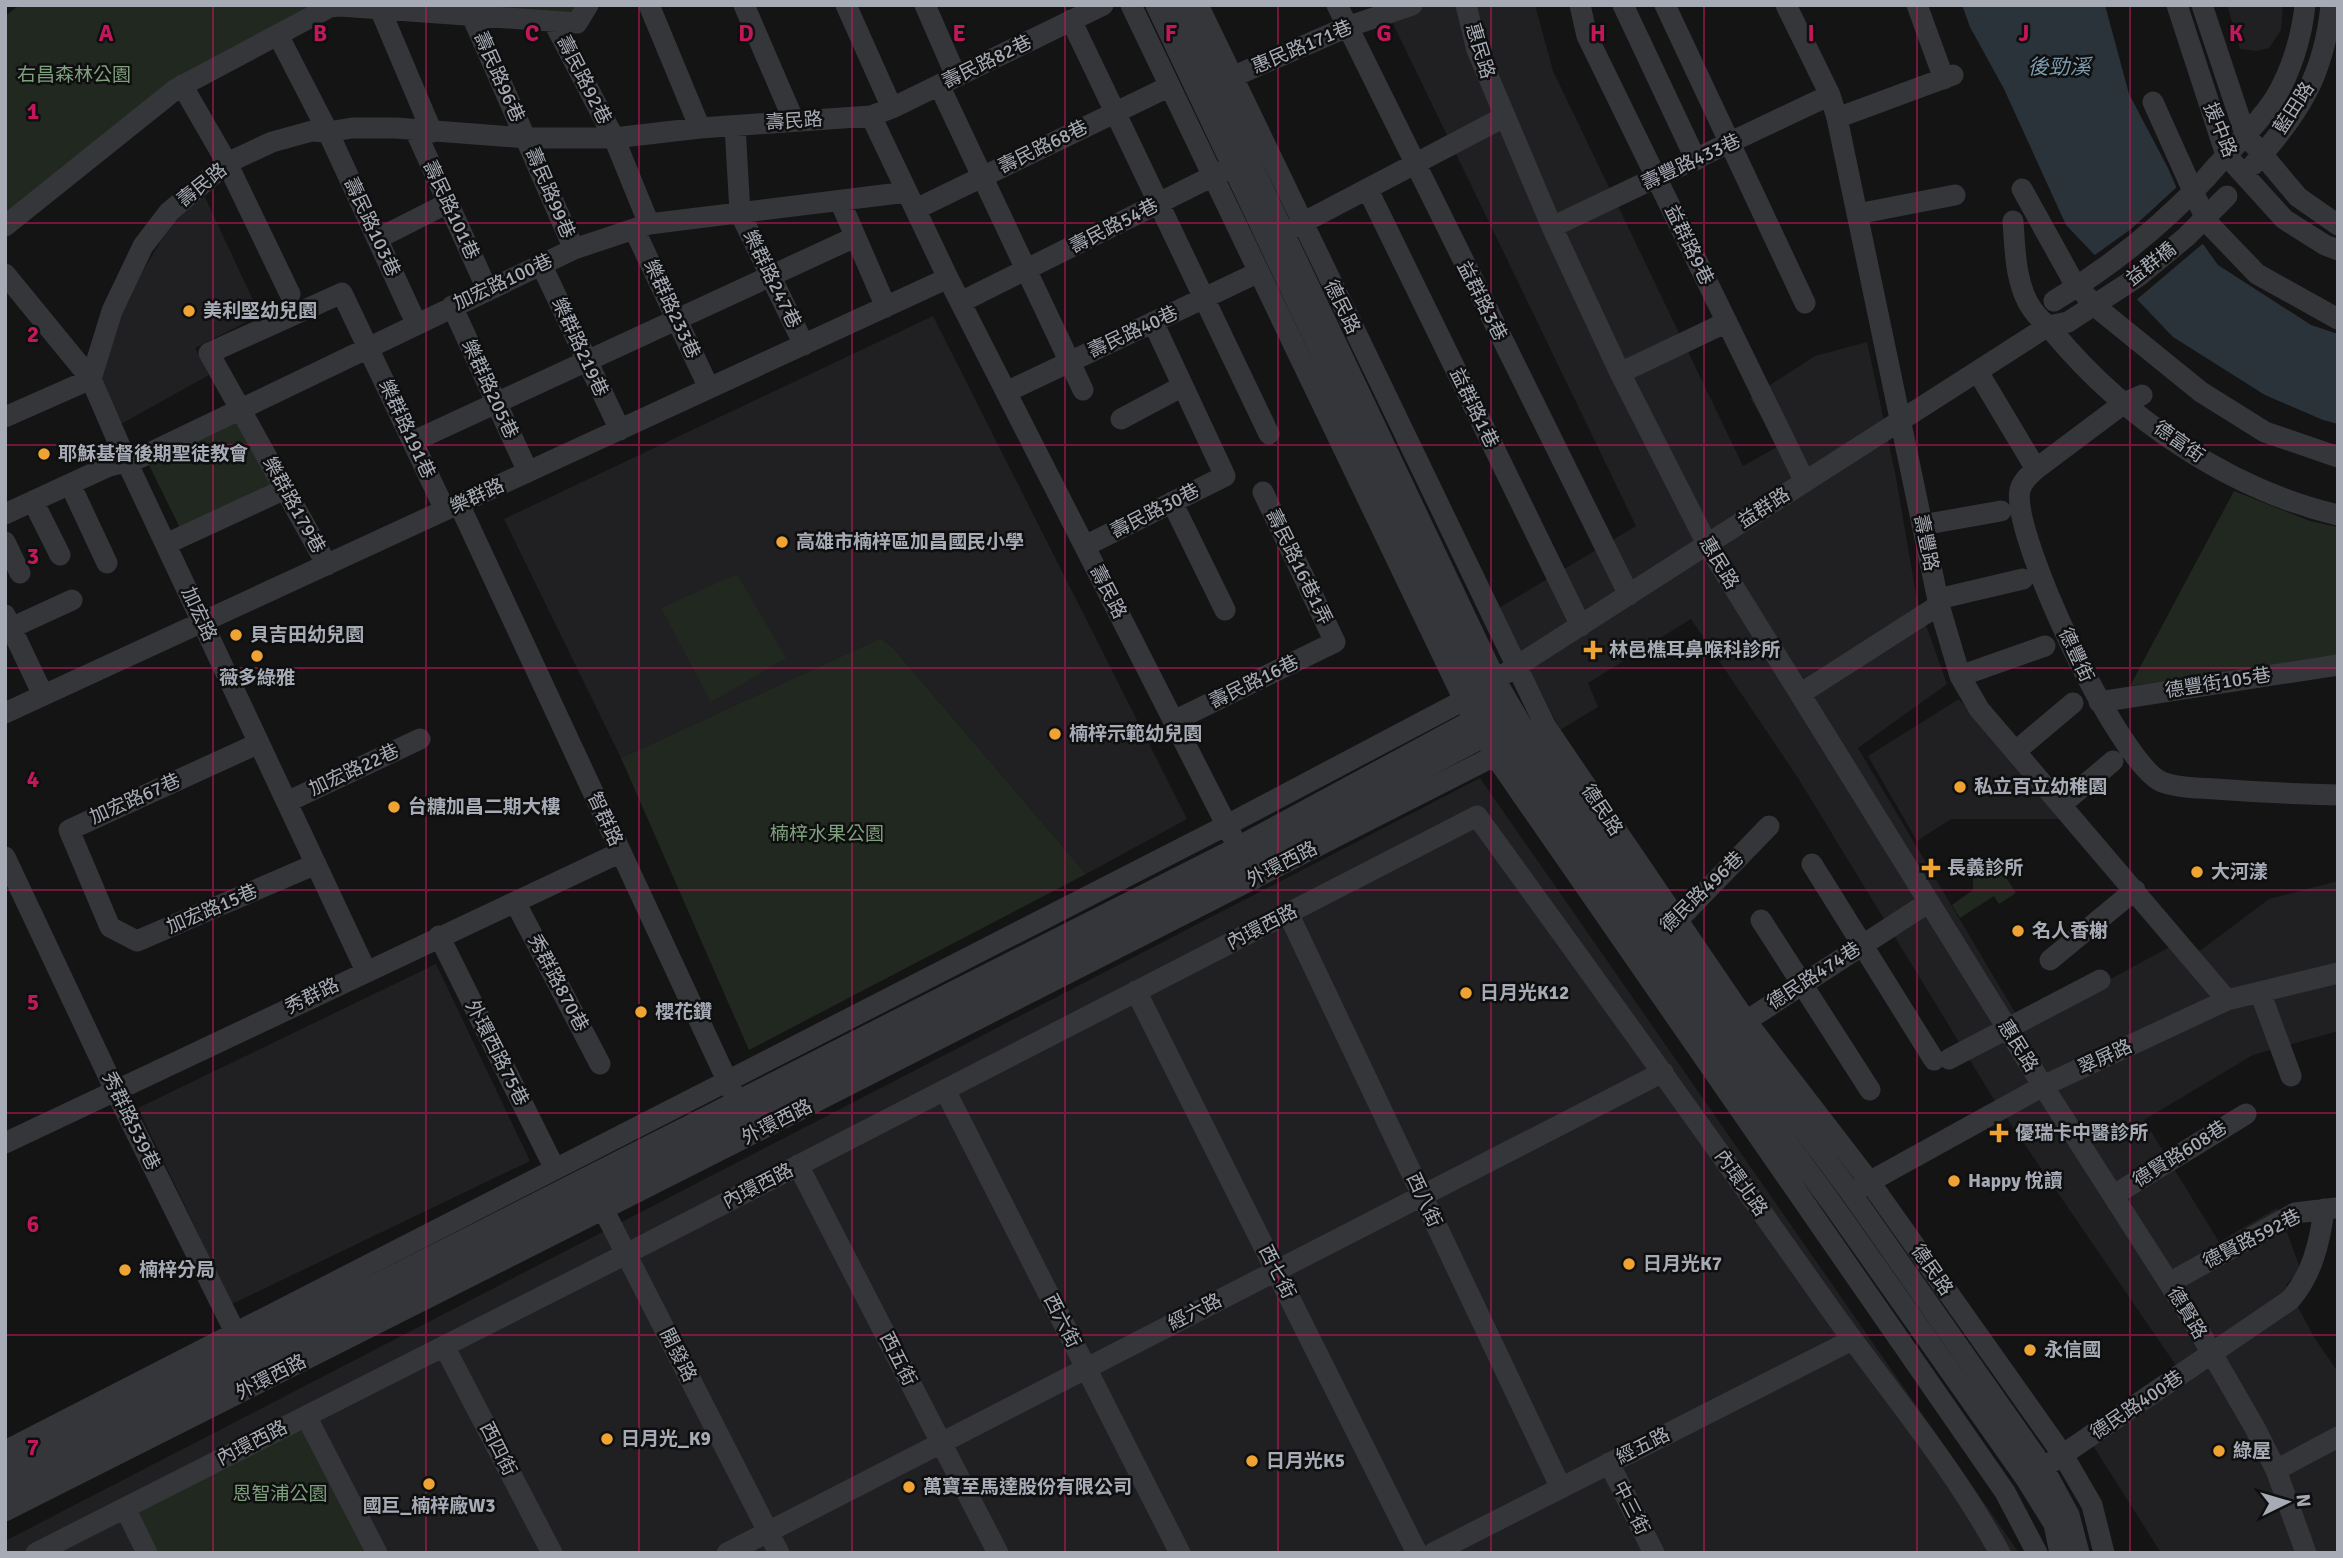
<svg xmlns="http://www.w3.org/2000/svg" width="2343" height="1558" font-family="Signika,'Noto Sans TC',sans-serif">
	<rect width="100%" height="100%" fill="#141415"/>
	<path fill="#202022" d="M1384,5H1535L1553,71L1743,466L1779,446L1750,398L1815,356L1867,342L1895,472L1917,600L1947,684L1858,748L2023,1026L2168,948L2201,950L2269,899L2338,881V1031L2253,1055L2144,1120L2219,1242L2277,1208L2284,1224L2301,1271L2286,1285L2314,1337L2338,1372V1553H2161L2082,1428L2177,1367L1993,1098L1798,778L1691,619L1588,683L1598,707L1560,730L1499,608L1636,526Z
		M2227,5H2283L2281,30L2269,48L2257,51L2240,49Z
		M204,195L260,315L195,348L209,375L121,424L101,376L122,306L174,219Z
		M933,316L1187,819L1086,874L893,648L881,638L621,758L504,519Z
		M1959,699L2061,819H1951L1917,841L1868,756Z
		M1480,778L2019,1553H5V1541Z
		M436,964L530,1161L232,1304L138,1108Z"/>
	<path fill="#202820" d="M20,5H322L151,99L5,224V16Z
		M426,5H584L579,14Z
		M236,416L272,487L182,532L147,461Z
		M2234,491L2310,521L2338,527V656L2130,686Z
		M737,574L786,658L711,702L661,608Z
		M881,638L893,648L1086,874L749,1050L621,758Z
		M1973,863H1997L2016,893L1999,904L1994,896L1960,918L1952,905L1973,890Z
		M306,1416L377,1553H147L125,1508Z"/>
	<path fill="#2a3339" d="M1962,5H2105L2129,94L2168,168L2198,237L2218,265L2311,325L2338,334V424L2323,420L2265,395L2173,337L2066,225L2004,89L1970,27Z"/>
	<path fill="#141415" d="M2179,185L2206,241L2135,301L2092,257L2131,229Z"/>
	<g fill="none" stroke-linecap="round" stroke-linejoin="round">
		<path stroke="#35363a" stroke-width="21" d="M649,5L700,128
			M744,5L794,121
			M846,5L892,108
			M925,5L956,76
			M1131,5L1464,700L1495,756L2005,1492L2037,1553
			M1156,5L1481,690L1512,747L1645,944L1714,1043L1833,1205L2026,1479L2054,1524L2060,1553
			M1176,5L1496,681L1528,736L1730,1031L1851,1193L2043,1467L2069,1515L2079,1553
			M1198,5L1546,727L1746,1021L1869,1181L2063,1455L2092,1505L2104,1553
			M1337,5L1629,595
			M1466,5L1477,50L1552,227L1620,373L1707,544L2043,1086L2192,1319L2255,1428L2276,1470L2306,1553
			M1580,5L1587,36L1805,482
			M1623,5L1696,160
			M1665,5L1805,303
			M1786,5L1830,95L1837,118L1939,605L1960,676L1979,709L2227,1000
			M1917,5L1944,79
			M2177,5L2226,155L2284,219L2325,245L2338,250
			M2202,5L2245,134L2298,197L2338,225
			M380,9L432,132
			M472,16L574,249
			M1071,20L1269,434
			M554,23L614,138L649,224
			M278,35L328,132L416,323
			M1232,77L1347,27L1412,5
			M182,85L227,163L290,294
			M939,85L1083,390
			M2153,102L2207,222L2257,274L2338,319
			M871,116L892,108L1103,5
			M1837,118L1953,75
			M735,126L740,213L804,345
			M415,130L487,289
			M2253,165C2299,114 2324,76 2331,5
			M2207,177C2227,153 2259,124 2275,98C2291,72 2302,36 2305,5
			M2022,189L2073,281L2095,306L2201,392L2265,432L2338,457
			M1368,190L1581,626
			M840,201L886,307
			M916,209L1170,86
			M1857,214L1955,195
			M2013,221C2015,248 2015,285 2032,309C2038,318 2047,325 2054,333C2126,419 2228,489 2338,515
			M5,226L176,89L330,7L340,6L577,23L588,5
			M1552,227L1830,95
			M634,229L709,388
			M1289,230L1504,117
			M377,239L448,203
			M541,264L620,430
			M5,274L91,379L126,460L366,971
			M961,302L1225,170
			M452,306L528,472
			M1978,372L2036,469
			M1620,373L1727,322
			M1006,392L1259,272
			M2142,395L2124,403L2036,469C2030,475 2022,481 2020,490C2010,533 2119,764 2162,782C2178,788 2199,788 2215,789C2256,792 2297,794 2338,795
			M5,417L91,379L112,311L143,246L169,212L227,163L272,142L312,131L328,132L352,128H396L527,138H614L700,128L871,116L948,278L1254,879
			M1121,419L1183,386
			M414,441L855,237
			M70,484L107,563
			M33,501L60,555
			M1172,502L1225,610
			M459,504L732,1091
			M5,514L109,466L135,460L574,249L649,224L907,192
			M1922,525L2001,511
			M5,542L20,573
			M166,544L285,489
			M1085,546L1225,476L1153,322
			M327,565L209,353L342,293L445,510
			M1938,599L2023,579
			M5,615L43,695
			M11,628L72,600
			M1960,676L2045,646
			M1800,694L1939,605
			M2099,702L2338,665
			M5,713L948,278
			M1174,721L1335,642L1263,492
			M259,743L69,830L110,927L137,941L316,864
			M2016,751L2073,703
			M287,802L420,739
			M2061,805L2113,761
			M5,857L115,1090L242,1346
			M1812,864L1934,1060
			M515,902L600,1064
			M1288,913L1561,1488
			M1761,920L1870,1090
			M1667,928L1677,921L1769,826
			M439,936L555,1169
			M2050,960L2135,890
			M1136,991L1417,1553
			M2260,992L2291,1076
			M1734,1029L1929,902
			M1949,1059L2100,980
			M945,1090L1180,1553
			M5,1143L621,852
			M798,1165L998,1553
			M1860,1187L2043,1086L2227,1000L2338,973
			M2114,1195L2246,1114
			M597,1197L779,1553
			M2169,1283L2295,1213L2336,1208
			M444,1346L552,1553
			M306,1416L377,1553
			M5,1451L1227,825L1464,700L2048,326L2068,322
			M2052,1462L2290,1300C2312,1275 2320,1242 2324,1209
			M1609,1463L1654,1553
			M2276,1470L2338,1437
			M5,1473L1238,847L1486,713
			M5,1493L1245,862L1495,731
			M125,1508L147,1553
			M5,1511L752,1134L1508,749
			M36,1553L626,1254L1477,816C1596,980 1714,1144 1831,1310C1888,1390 1953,1466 2000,1553
			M727,1553L1663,1072
			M1433,1553L1852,1340"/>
		<path stroke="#35363a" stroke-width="21" d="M2054,301C2111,266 2161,227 2207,177
			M2068,322L2139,276L2186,237L2227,196"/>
	</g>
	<path fill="none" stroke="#c2185b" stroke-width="2" stroke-opacity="0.55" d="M213,5V1553M426,5V1553M639,5V1553M852,5V1553M1065,5V1553M1278,5V1553M1491,5V1553M1704,5V1553M1917,5V1553M2130,5V1553M5,223H2338M5,445H2338M5,668H2338M5,890H2338M5,1113H2338M5,1335H2338"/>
	<g fill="#eea333" stroke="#0f0f10" stroke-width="2.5">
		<circle cx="189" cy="311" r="7"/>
		<circle cx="44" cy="454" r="7"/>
		<circle cx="782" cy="542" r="7"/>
		<circle cx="236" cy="635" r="7"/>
		<path d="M1589.5 639.5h7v7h7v7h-7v7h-7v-7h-7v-7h7z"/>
		<circle cx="257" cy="656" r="7"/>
		<circle cx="1055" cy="734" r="7"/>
		<circle cx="1960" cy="787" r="7"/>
		<circle cx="394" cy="807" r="7"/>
		<path d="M1927.5 857.5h7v7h7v7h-7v7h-7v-7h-7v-7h7z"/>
		<circle cx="2197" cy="872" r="7"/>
		<circle cx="2018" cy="931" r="7"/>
		<circle cx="1466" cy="993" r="7"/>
		<circle cx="641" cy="1012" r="7"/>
		<path d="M1995.5 1122.5h7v7h7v7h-7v7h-7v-7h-7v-7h7z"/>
		<circle cx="1954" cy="1181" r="7"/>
		<circle cx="1629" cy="1264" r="7"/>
		<circle cx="125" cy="1270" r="7"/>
		<circle cx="2030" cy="1350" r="7"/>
		<circle cx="607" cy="1439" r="7"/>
		<circle cx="2219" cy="1451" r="7"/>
		<circle cx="1252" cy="1461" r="7"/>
		<circle cx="429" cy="1484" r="7"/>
		<circle cx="909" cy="1487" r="7"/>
	</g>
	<g text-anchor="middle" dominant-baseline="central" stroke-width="5" stroke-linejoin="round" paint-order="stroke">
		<g font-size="19" fill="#a6abb5" stroke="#0f0f10">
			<text transform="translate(1302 47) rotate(-23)">惠民路171巷</text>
			<text transform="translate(1480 51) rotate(73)">惠民路</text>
			<text transform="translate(987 62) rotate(-26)">壽民路82巷</text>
			<text transform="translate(499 77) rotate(66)">壽民路96巷</text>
			<text transform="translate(584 80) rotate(63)">壽民路92巷</text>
			<text transform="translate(2294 108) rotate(-57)">藍田路</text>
			<text transform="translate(794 121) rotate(-4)">壽民路</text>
			<text transform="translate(2220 130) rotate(68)">援中路</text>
			<text transform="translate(1043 147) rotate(-26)">壽民路68巷</text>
			<text transform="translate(1691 162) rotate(-25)">壽豐路433巷</text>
			<text transform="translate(202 185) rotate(-39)">壽民路</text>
			<text transform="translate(550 193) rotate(67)">壽民路99巷</text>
			<text transform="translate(451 210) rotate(65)">壽民路101巷</text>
			<text transform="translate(1114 226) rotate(-27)">壽民路54巷</text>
			<text transform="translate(372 227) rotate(65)">壽民路103巷</text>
			<text transform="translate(1689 245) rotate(64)">益群路9巷</text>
			<text transform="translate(2151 264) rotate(-38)">益群橋</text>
			<text transform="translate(772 279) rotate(64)">樂群路247巷</text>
			<text transform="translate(503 282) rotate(-25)">加宏路100巷</text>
			<text transform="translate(1482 301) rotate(63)">益群路3巷</text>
			<text transform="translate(1342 307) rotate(64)">德民路</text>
			<text transform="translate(672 309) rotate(65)">樂群路233巷</text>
			<text transform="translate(1133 332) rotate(-25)">壽民路40巷</text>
			<text transform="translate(580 347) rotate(65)">樂群路219巷</text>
			<text transform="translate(490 389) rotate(65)">樂群路205巷</text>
			<text transform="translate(1474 408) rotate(64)">益群路1巷</text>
			<text transform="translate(407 429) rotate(65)">樂群路191巷</text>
			<text transform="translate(2179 442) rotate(35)">德富街</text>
			<text transform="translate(477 496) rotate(-25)">樂群路</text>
			<text transform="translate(294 505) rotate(61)">樂群路179巷</text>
			<text transform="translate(1764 508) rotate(-33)">益群路</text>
			<text transform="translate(1155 511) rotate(-27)">壽民路30巷</text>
			<text transform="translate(1926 543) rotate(78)">壽豐路</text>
			<text transform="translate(1719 563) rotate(59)">惠民路</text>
			<text transform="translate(1299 567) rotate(64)">壽民路16巷1弄</text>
			<text transform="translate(1108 592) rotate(63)">壽民路</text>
			<text transform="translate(199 614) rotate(65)">加宏路</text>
			<text transform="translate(2076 655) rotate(65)">德豐街</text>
			<text transform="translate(1254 682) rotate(-26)">壽民路16巷</text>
			<text transform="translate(2218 683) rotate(-9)">德豐街105巷</text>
			<text transform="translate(354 770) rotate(-25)">加宏路22巷</text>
			<text transform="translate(135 799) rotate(-24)">加宏路67巷</text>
			<text transform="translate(1602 810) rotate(56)">德民路</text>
			<text transform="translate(605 819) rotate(65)">智群路</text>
			<text transform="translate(1282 864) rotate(-27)">外環西路</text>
			<text transform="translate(1702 892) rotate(-44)">德民路496巷</text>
			<text transform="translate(212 909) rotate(-23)">加宏路15巷</text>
			<text transform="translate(1262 927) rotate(-27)">內環西路</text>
			<text transform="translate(1814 976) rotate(-33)">德民路474巷</text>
			<text transform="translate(558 983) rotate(62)">秀群路870巷</text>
			<text transform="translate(312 996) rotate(-26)">秀群路</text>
			<text transform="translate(2018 1046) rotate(58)">惠民路</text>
			<text transform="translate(497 1053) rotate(63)">外環西路75巷</text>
			<text transform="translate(2105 1057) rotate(-25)">翠屏路</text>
			<text transform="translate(131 1121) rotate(64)">秀群路539巷</text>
			<text transform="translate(777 1122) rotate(-27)">外環西路</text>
			<text transform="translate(2180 1154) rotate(-32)">德賢路608巷</text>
			<text transform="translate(1741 1183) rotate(55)">內環北路</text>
			<text transform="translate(758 1186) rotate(-27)">內環西路</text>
			<text transform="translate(1424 1200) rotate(65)">西八街</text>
			<text transform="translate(2252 1239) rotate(-27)">德賢路592巷</text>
			<text transform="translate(1932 1270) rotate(55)">德民路</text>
			<text transform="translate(1277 1272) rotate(63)">西七街</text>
			<text transform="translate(1195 1312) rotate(-27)">經六路</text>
			<text transform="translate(2187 1313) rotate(59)">德賢路</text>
			<text transform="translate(1062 1321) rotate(63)">西六街</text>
			<text transform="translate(678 1355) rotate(63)">開發路</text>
			<text transform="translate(898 1359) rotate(63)">西五街</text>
			<text transform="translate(271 1377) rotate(-27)">外環西路</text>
			<text transform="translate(2137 1405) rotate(-34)">德民路400巷</text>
			<text transform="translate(252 1443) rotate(-27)">內環西路</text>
			<text transform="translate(1643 1446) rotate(-27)">經五路</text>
			<text transform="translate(498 1449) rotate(63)">西四街</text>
			<text transform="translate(1631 1508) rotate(63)">中三街</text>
		</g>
		<g font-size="19" fill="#7da07d" stroke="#0f0f10">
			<text x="74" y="75">右昌森林公園</text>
			<text x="827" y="834">楠梓水果公園</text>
			<text x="280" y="1494">恩智浦公園</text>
		</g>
		<g font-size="19" font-weight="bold" fill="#a6abb5" stroke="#0f0f10" text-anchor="start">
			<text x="203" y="311">美利堅幼兒園</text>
			<text x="58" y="454">耶穌基督後期聖徒教會</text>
			<text x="796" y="542">高雄市楠梓區加昌國民小學</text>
			<text x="250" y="635">貝吉田幼兒園</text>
			<text x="1609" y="650">林邑樵耳鼻喉科診所</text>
			<text x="257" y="678" text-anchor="middle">薇多綠雅</text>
			<text x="1069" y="734">楠梓示範幼兒園</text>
			<text x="1974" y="787">私立百立幼稚園</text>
			<text x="408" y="807">台糖加昌二期大樓</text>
			<text x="1947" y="868">長義診所</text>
			<text x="2211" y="872">大河漾</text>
			<text x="2032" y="931">名人香榭</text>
			<text x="1480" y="993">日月光K12</text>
			<text x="655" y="1012">櫻花鑽</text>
			<text x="2015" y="1133">優瑞卡中醫診所</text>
			<text x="1968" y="1181">Happy 悅讀</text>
			<text x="1643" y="1264">日月光K7</text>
			<text x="139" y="1270">楠梓分局</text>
			<text x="2044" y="1350">永信國</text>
			<text x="621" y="1439">日月光_K9</text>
			<text x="2233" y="1451">綠屋</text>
			<text x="1266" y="1461">日月光K5</text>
			<text x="923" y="1487">萬寶至馬達股份有限公司</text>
			<text x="429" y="1506" text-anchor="middle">國巨_楠梓廠W3</text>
		</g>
		<g font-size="21" font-style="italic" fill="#7d9cb0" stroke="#0f0f10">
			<text x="2059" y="67">後勁溪</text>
		</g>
	</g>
	<g font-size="23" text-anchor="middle" font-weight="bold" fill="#c2185b" stroke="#0f0f10" stroke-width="5" stroke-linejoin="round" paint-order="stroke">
		<text x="106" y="41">A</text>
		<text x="320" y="41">B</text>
		<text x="532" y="41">C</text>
		<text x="746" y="41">D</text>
		<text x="959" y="41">E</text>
		<text x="1171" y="41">F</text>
		<text x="1384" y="41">G</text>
		<text x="1598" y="41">H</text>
		<text x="1811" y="41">I</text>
		<text x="2024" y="41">J</text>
		<text x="2236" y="41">K</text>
		<text x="33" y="119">1</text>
		<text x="33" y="342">2</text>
		<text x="33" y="564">3</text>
		<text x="33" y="787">4</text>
		<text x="33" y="1010">5</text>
		<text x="33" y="1232">6</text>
		<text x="33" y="1455">7</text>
	</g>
	<rect width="2343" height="1558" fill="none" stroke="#a6abb5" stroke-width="14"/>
	<g transform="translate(2287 1502) rotate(85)" stroke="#0f0f10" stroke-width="5" paint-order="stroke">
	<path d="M0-5L12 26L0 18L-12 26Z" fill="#a6abb5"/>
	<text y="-10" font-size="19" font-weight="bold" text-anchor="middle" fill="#a6abb5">N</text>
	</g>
</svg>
